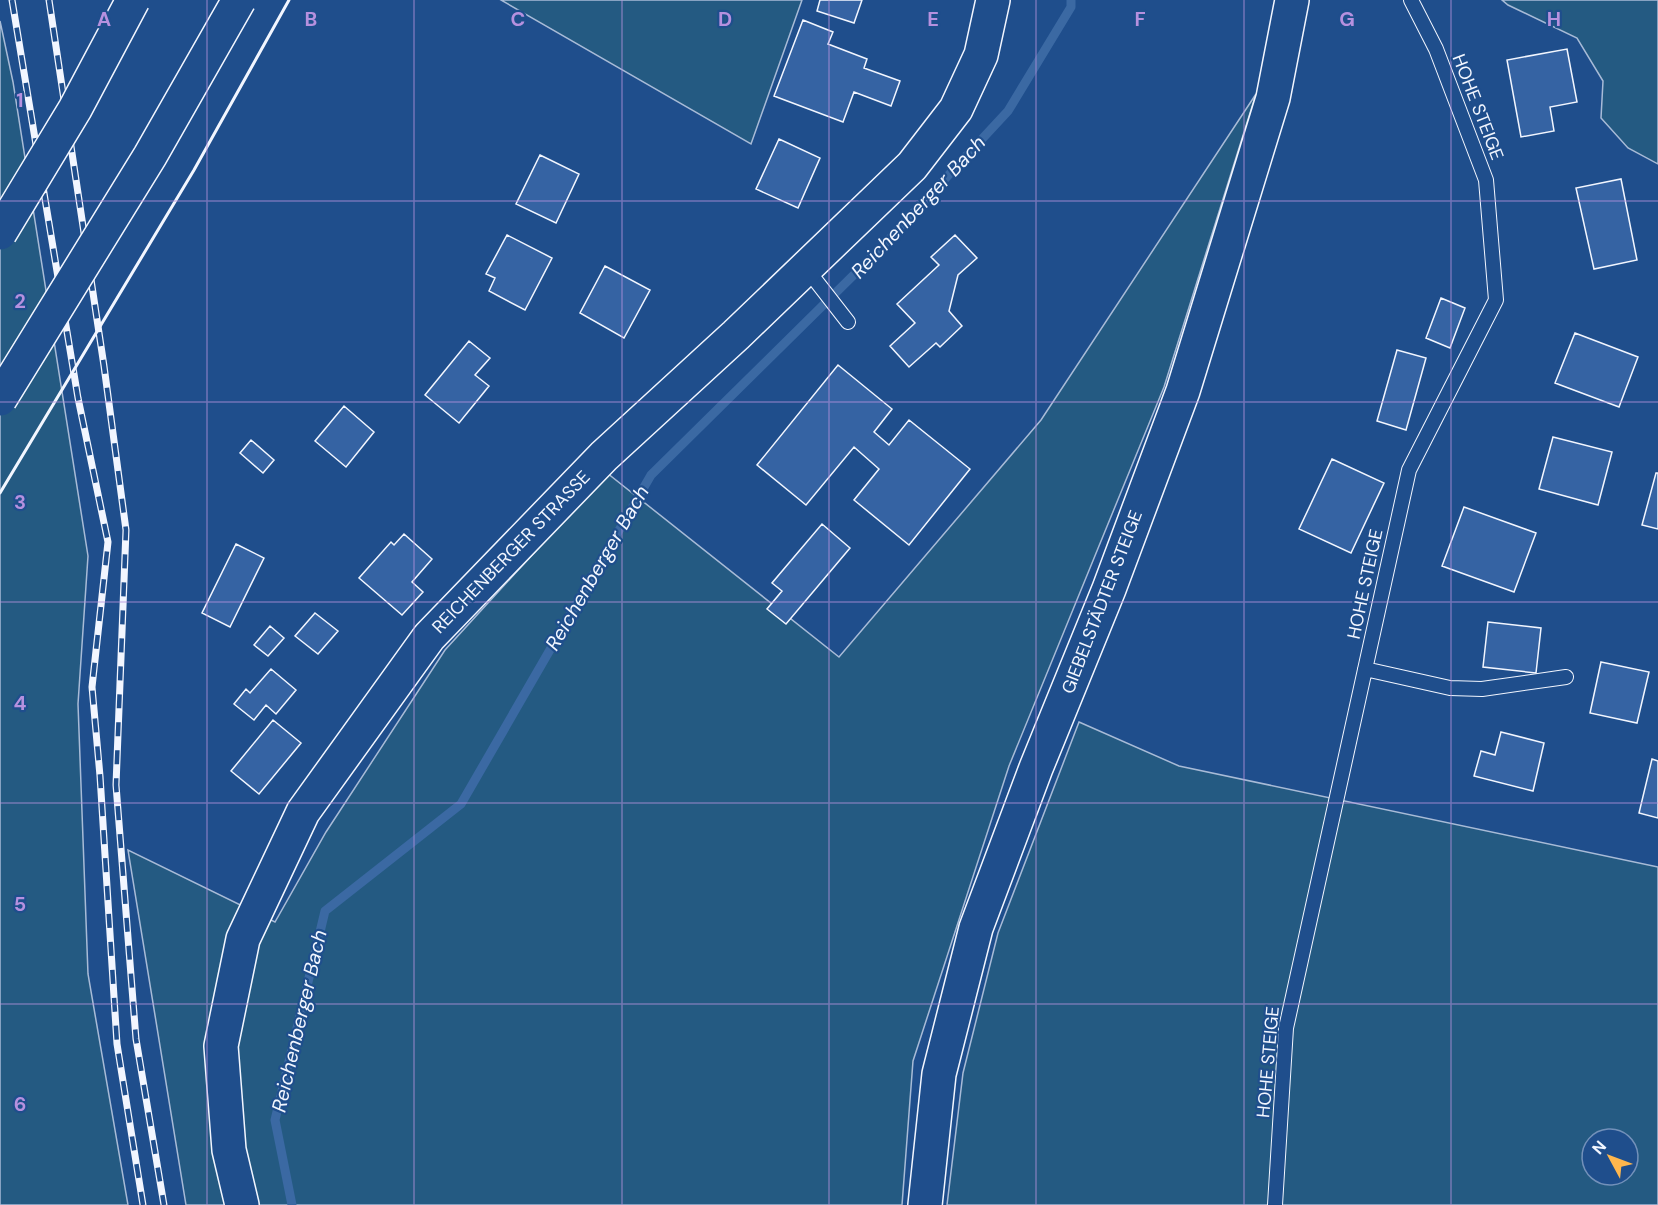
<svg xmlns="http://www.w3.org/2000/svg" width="1658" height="1205" font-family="'DM Sans',sans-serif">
	<rect width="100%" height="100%" fill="#1f4e8c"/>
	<path fill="#245a82" stroke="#a8bbd7" stroke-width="1.5" fill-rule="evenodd" d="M501,0H802L751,144Z
		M1502,0H1658V164L1628,148L1601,118L1603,81L1577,38L1508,5Z
		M0,21L13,82L88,556L78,704L88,974L128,1205H0Z
		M1256,94L1164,387L1009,766L913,1061L902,1205H186L128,850L275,922L326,832L445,650L607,473L839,657L1041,420Z
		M1079,722L1179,766L1658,867V1205H947L963,1073L998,933ZM1592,1139H1628V1175H1592Z"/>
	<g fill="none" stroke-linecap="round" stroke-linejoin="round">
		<path stroke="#3b69a3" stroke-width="9" d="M292,1205L275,1120L325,911L461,804L651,475L879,250L1008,111L1071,7V0"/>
	</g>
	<path fill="#3563a3" stroke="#f2f6ff" stroke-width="1.5" d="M820,0H862L854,23L817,11Z
		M803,20L833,32L828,44L867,59L864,68L900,81L891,106L854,92L843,122L774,96Z
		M1567,49L1577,102L1550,107L1554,131L1521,137L1507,60Z
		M779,139L820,158L798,208L756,189Z
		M540,155L579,174L556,223L516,204Z
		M1621,179L1637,260L1594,269L1576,188Z
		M507,235L552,258L525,310L489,291L495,278L486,274Z
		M955,235L977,258L958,275L949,311L962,326L940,347L936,343L909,367L890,346L915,323L897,304L939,265L931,257Z
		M605,266L650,290L624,338L580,313Z
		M1441,298L1465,308L1450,348L1426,338Z
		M1575,333L1638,357L1619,407L1555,383Z
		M469,341L490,358L475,375L489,386L459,423L425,395Z
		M1397,350L1426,358L1406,430L1377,421Z
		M838,365L892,409L874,432L889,445L909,420L970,469L909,545L854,500L879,469L854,447L806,505L757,465Z
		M344,406L374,432L346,467L315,441Z
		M1553,437L1612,452L1598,505L1539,489Z
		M251,440L274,460L263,473L240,453Z
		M1332,459L1384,483L1351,553L1299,529Z
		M1656,473H1658V529L1642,525Z
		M1464,507L1536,533L1514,592L1442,566Z
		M822,524L850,548L786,624L767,609L782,591L772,583Z
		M404,534L432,559L412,582L423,592L402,615L359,578L391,542L394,545Z
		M236,544L264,558L230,627L202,613Z
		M315,613L338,631L318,654L295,636Z
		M1488,622L1541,628L1536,673L1483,667Z
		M270,626L284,638L268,656L254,645Z
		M1601,662L1649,672L1637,723L1590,713Z
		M271,669L296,690L276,714L266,705L254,720L234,704L246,689L250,693Z
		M273,720L301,743L259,794L231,771Z
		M1501,732L1544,743L1533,791L1474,776L1481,751L1495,755Z
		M1652,759L1658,761V818L1639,813Z"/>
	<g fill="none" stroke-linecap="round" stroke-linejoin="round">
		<g stroke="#f2f6ff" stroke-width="16">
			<path id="service" d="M806,268L848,322
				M1365,669L1450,688L1482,689L1566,677
				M1275,1205L1286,1028L1409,470L1496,300L1486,180L1436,49L1411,0"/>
		</g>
		<g stroke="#f2f6ff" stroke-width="36">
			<path id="secondary" d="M242,1205L229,1150L221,1046L243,939L303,812L429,637L604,456L736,335L912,166L956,109L981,55L993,0
				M925,1205L939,1074L976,928L1036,768L1109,589L1183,391L1273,98L1292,0"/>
		</g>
		<use href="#service" stroke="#1f4e8c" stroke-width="14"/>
		<use href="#secondary" stroke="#1f4e8c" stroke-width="33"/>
		<g stroke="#f2f6ff" stroke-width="7">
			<path id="rail" d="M12,0L78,398L108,542L92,687L100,776L117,1044L143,1205
				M49,0L104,366L126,530L116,785L136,1039L164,1205"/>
		</g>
		<use href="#rail" stroke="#1f4e8c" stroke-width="4.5" stroke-dasharray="14" stroke-linecap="butt"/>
		<g stroke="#f2f6ff" stroke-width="36" stroke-linecap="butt">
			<path id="motorway-bridge" d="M0,233L75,109L133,0
				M0,399L150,156L239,0"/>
		</g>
		<use href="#motorway-bridge" stroke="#1f4e8c" stroke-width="33"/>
		<path stroke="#f2f6ff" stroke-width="3" d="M0,493L194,170L289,0"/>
	</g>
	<path fill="none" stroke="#b691df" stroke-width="1.5" stroke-opacity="0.55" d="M207,0V1205M414,0V1205M622,0V1205M829,0V1205M1036,0V1205M1244,0V1205M1451,0V1205M0,201H1658M0,402H1658M0,602H1658M0,803H1658M0,1004H1658"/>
	<g text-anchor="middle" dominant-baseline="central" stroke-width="4.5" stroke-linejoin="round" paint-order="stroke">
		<g font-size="18" fill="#f2f6ff" stroke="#1f4e8c">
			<text transform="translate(1478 107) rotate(69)">HOHE STEIGE</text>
			<text transform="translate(511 552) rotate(-46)">REICHENBERGER STRASSE</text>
			<text transform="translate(1365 584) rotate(-78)">HOHE STEIGE</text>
			<text transform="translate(1102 602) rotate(-69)">GIEBELSTÄDTER STEIGE</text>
			<text transform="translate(1268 1062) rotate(-85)">HOHE STEIGE</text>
		</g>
		<g font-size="20" font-style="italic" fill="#f2f6ff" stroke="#1f4e8c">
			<text transform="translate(918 207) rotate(-47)">Reichenberger Bach</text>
			<text transform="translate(597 568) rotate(-60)">Reichenberger Bach</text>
			<text transform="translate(299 1021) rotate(-77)">Reichenberger Bach</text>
		</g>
	</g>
	<g font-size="20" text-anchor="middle" font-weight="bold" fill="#b691df" stroke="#1f4e8c" stroke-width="4.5" stroke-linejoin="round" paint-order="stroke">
		<text x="104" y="26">A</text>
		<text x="311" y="26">B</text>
		<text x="518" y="26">C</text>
		<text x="725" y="26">D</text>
		<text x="933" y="26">E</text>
		<text x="1140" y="26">F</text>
		<text x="1347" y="26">G</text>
		<text x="1554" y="26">H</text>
		<text x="20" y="107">1</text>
		<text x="20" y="308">2</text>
		<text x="20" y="509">3</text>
		<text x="20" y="710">4</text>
		<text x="20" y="911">5</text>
		<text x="20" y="1111">6</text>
	</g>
	<g transform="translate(1610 1157) rotate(311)"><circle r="28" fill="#1f4e8c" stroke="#7391ba" stroke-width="1.5"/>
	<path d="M0-4.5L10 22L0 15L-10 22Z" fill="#ffb74d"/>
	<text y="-9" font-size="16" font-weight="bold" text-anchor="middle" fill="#f2f6ff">N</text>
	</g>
</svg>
